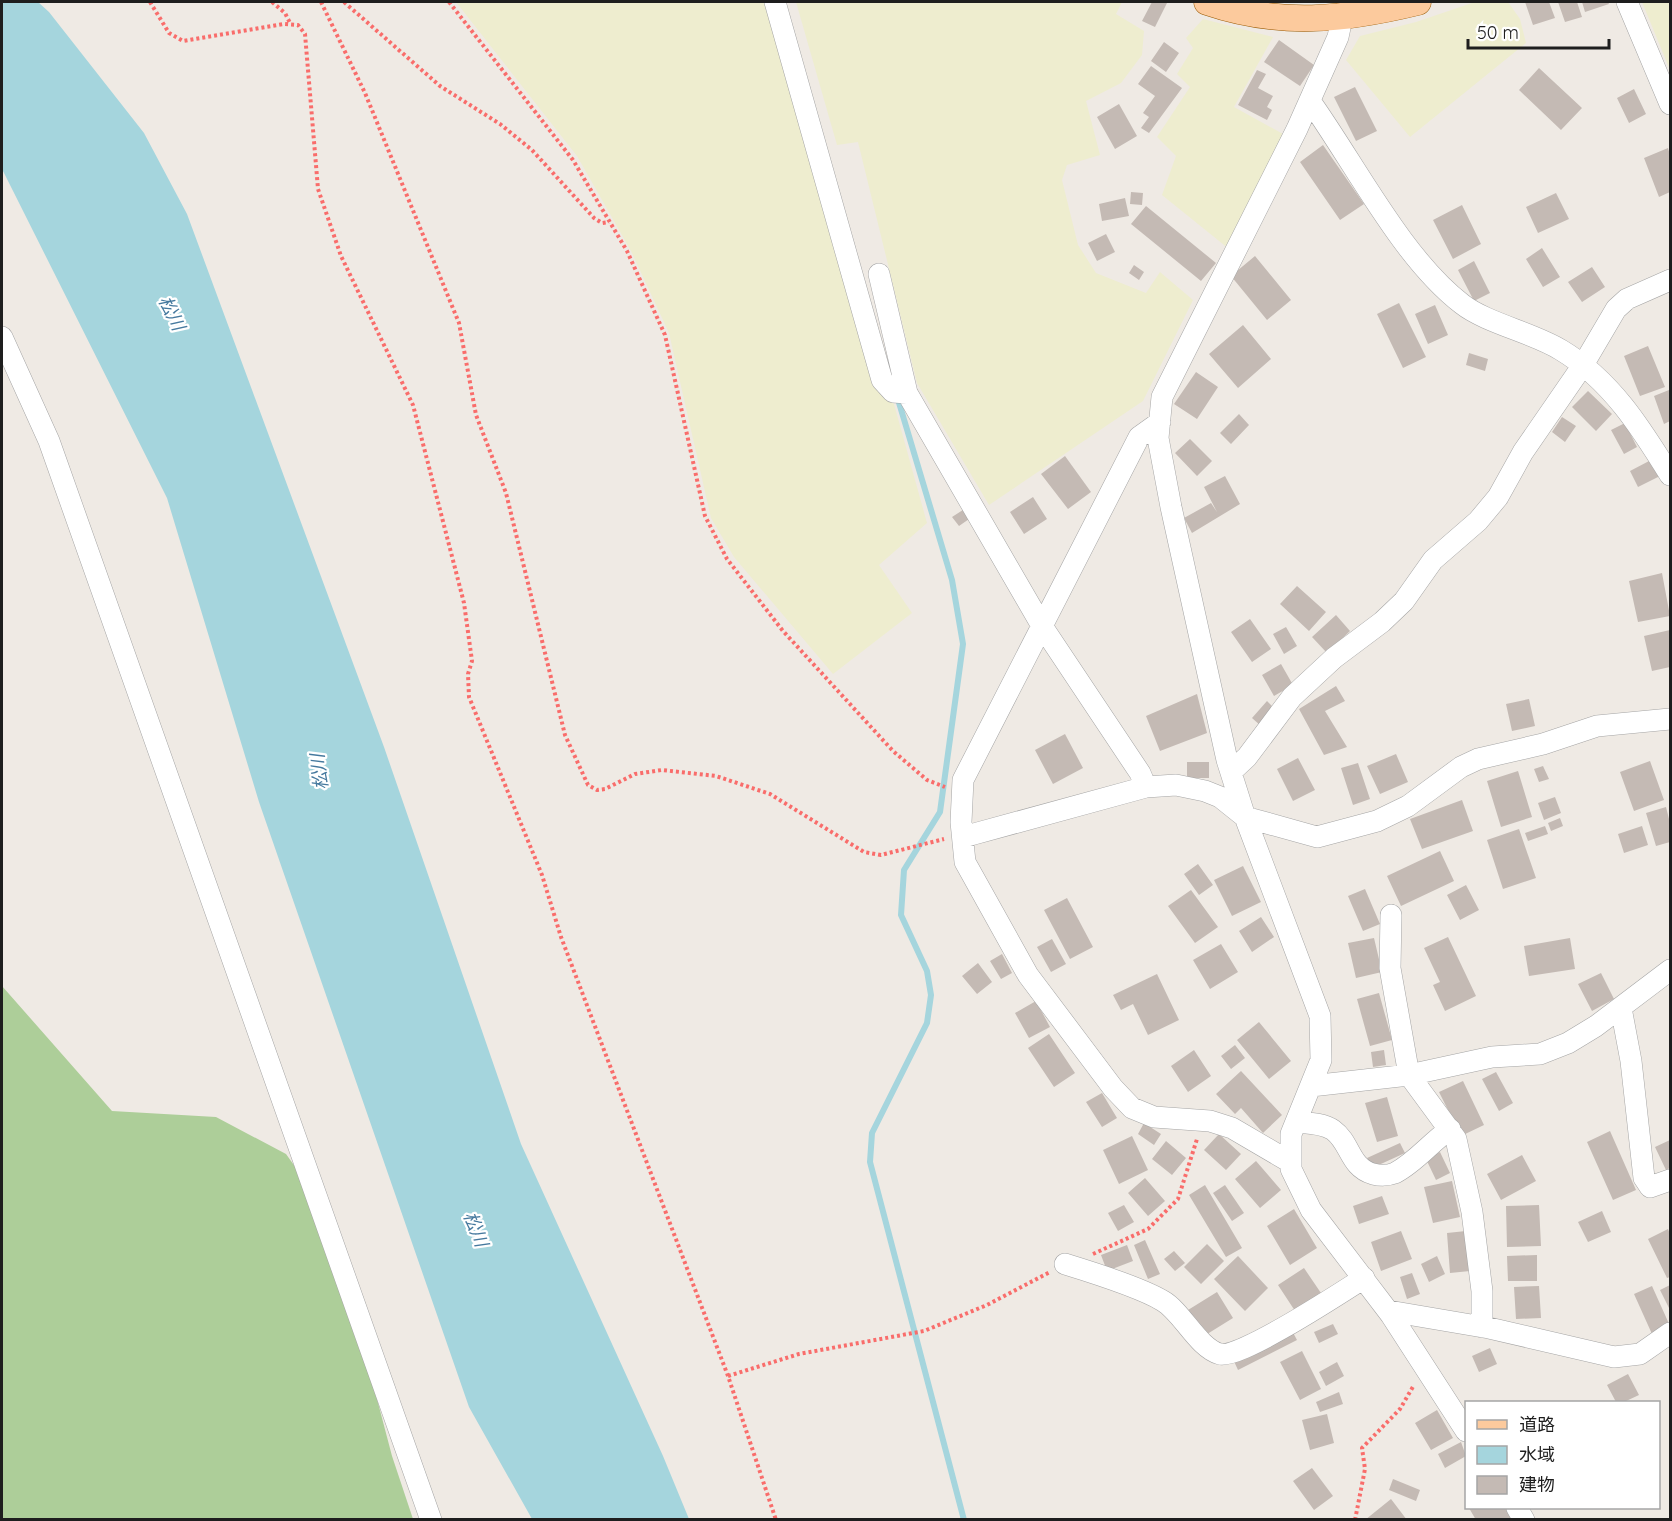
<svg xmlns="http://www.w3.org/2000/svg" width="1672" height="1521" font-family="Quicksand,'Noto Sans JP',sans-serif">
	<rect width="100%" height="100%" fill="#efeae4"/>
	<path fill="#eeedcf" d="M456,2H768L882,393L894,404L927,523L879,565L912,613L833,674L734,557L711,518L669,333L631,251L577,156Z
		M796,2H1122L1116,14L1144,31L1142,55L1121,83L1086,101L1100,155L1067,165L1062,180L1078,245L1096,273L1146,293L1160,272L1193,300L1143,401L989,505L917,383L858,142L837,145Z
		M1475,2H1508L1520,19L1526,43L1410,137L1346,60L1360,36L1416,22Z
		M1642,2H1670V70Z
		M1203,19L1273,37L1234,107L1283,134L1229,249L1162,195L1176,156L1157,137L1190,87L1177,74L1193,48L1186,38Z"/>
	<path fill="#adce99" d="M2,986L112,1111L216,1117L286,1154L328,1213L392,1456L413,1519H2Z"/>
	<path fill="#a5d5dd" d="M2,2H38L49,12L144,133L187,214L384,747L521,1144L663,1456L689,1519H532L469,1407L259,802L167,498L2,169Z"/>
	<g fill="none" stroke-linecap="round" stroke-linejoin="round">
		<path stroke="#a5d5dd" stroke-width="6" d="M897,396L952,580L963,644L940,812L904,870L901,915L927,971L931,995L927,1023L872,1133L870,1162L964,1520"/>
	</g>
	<path fill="#c4bab4" d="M1152,2L1167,3L1155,27L1142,21Z
		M1525,2H1549L1555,18L1533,25Z
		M1558,2H1577L1582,17L1565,22Z
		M1582,2H1608L1609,4L1585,12Z
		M1279,40L1314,65L1300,86L1264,62Z
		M1164,42L1179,53L1166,72L1151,61Z
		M1151,66L1182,88L1149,133L1141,128L1149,117L1143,113L1155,96L1138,84Z
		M1539,68L1582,108L1561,130L1519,90Z
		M1257,70L1266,74L1258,88L1273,96L1267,107L1272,110L1267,120L1238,105Z
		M1355,87L1377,131L1356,141L1334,97Z
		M1634,89L1646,114L1629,123L1617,98Z
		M1119,104L1137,136L1115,149L1097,117Z
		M1323,145L1364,204L1340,220L1300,162Z
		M1668,148L1670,155V192L1659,197L1644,158Z
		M1131,192L1143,193L1142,205L1130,204Z
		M1556,193L1569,219L1538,233L1526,207Z
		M1125,198L1129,216L1102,221L1099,204Z
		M1462,205L1481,244L1453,259L1433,220Z
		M1146,206L1216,263L1201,281L1131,224Z
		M1106,234L1115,252L1097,261L1088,243Z
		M1542,248L1560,277L1543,287L1526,259Z
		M1255,256L1291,300L1267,320L1231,276Z
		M1474,261L1490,293L1474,301L1458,270Z
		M1134,265L1144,272L1139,280L1129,273Z
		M1592,267L1605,287L1582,302L1568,282Z
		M1399,303L1426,357L1403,368L1377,314Z
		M1435,305L1448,335L1428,344L1415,314Z
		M1243,325L1271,359L1238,388L1209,354Z
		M1648,346L1665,387L1640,396L1624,356Z
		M1469,353L1488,359L1485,371L1466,365Z
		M1196,372L1218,387L1197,419L1174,404Z
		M1669,390L1670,421L1664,424L1654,396Z
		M1588,391L1612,414L1596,431L1572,407Z
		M1239,414L1249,425L1231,444L1220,433Z
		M1562,417L1576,426L1565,442L1552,432Z
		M1625,423L1637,447L1624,454L1611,430Z
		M1190,439L1212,461L1197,476L1175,453Z
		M1065,456L1091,492L1068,509L1041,474Z
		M1651,460L1660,476L1638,487L1630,471Z
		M1225,476L1240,504L1192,533L1184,518L1211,503L1217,512L1204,487Z
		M1033,497L1047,519L1024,534L1010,512Z
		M966,508L972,517L959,526L952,517Z
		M1662,573L1670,616L1638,622L1629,581Z
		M1297,586L1326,612L1309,631L1280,604Z
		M1336,615L1350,631L1327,653L1312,637Z
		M1250,619L1271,649L1252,662L1231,632Z
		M1286,627L1297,646L1284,654L1273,634Z
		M1670,630V667L1652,671L1644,636Z
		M1281,664L1293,685L1274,696L1262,675Z
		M1336,686L1345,701L1325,711L1347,747L1324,755L1299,709Z
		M1197,694L1207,733L1160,751L1146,716Z
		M1529,699L1535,726L1512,731L1506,704Z
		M1267,701L1276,710L1261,726L1252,718Z
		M1065,734L1083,768L1053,784L1035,750Z
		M1396,754L1408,782L1380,794L1367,766Z
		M1298,758L1315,790L1293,801L1277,769Z
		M1650,761L1664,800L1634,811L1620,772Z
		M1187,762H1209V778H1187Z
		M1358,763L1370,799L1353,805L1341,768Z
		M1543,766L1549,779L1539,782L1534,769Z
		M1518,771L1532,817L1501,827L1487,781Z
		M1555,797L1561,813L1544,820L1538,803Z
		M1462,800L1473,831L1422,849L1410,819Z
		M1666,807L1670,823V842L1656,846L1646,813Z
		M1560,818L1563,826L1551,831L1548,823Z
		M1545,826L1548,834L1528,841L1525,833Z
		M1642,826L1648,845L1624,853L1618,834Z
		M1519,829L1536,878L1503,889L1487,840Z
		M1440,851L1454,881L1401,906L1387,876Z
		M1198,864L1213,885L1199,895L1184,874Z
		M1243,866L1261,902L1232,916L1214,880Z
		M1466,885L1479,910L1460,920L1447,895Z
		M1365,889L1380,924L1363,931L1348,896Z
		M1191,890L1218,927L1195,943L1168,906Z
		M1067,898L1093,947L1070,959L1044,910Z
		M1261,917L1274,937L1252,952L1239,931Z
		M1448,937L1476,996L1445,1011L1433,985L1440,982L1424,948Z
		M1374,938L1382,972L1356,978L1348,943Z
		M1570,938L1575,969L1529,976L1524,946Z
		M1052,939L1066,964L1051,972L1037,947Z
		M1221,944L1238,972L1210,989L1193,960Z
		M1002,954L1012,973L1001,979L990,961Z
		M978,963L992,982L977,994L962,976Z
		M1601,973L1614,999L1592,1011L1578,984Z
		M1157,974L1179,1020L1148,1035L1133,1004L1121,1010L1113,995Z
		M1379,993L1392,1040L1370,1046L1357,999Z
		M1036,1001L1050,1027L1029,1038L1015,1013Z
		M1259,1022L1291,1061L1269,1079L1237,1040Z
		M1049,1034L1075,1073L1054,1087L1028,1048Z
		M1235,1045L1245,1058L1231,1069L1221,1056Z
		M1194,1050L1211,1076L1188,1092L1171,1066Z
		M1384,1050L1386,1065L1373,1067L1371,1052Z
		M1241,1071L1282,1115L1263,1133L1241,1108L1235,1114L1216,1094Z
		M1496,1072L1513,1103L1499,1111L1482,1079Z
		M1463,1081L1484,1125L1461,1136L1439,1092Z
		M1102,1093L1117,1118L1102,1127L1086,1102Z
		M1387,1097L1398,1136L1377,1142L1365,1103Z
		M1144,1123L1161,1134L1154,1145L1138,1134Z
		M1610,1131L1636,1190L1613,1200L1587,1142Z
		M1219,1134L1241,1154L1226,1170L1204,1150Z
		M1132,1136L1148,1170L1119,1184L1103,1150Z
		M1670,1140V1168L1666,1170L1655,1147Z
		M1166,1141L1186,1158L1172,1175L1152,1159Z
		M1400,1143L1405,1153L1372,1168L1367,1158Z
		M1440,1152L1450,1173L1436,1180L1426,1159Z
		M1522,1155L1536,1181L1501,1200L1487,1174Z
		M1256,1161L1281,1190L1260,1208L1235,1179Z
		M1145,1178L1165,1201L1148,1216L1128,1193Z
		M1452,1181L1460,1217L1433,1223L1424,1187Z
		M1205,1185L1242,1248L1226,1257L1189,1195Z
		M1225,1185L1244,1213L1232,1221L1213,1193Z
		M1382,1196L1389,1214L1359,1224L1353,1206Z
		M1124,1205L1134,1222L1118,1231L1108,1213Z
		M1539,1205L1541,1246L1507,1247L1506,1206Z
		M1294,1209L1317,1248L1290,1265L1267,1226Z
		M1602,1211L1611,1232L1588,1242L1578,1222Z
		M1668,1229L1670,1234V1277L1667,1278L1648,1239Z
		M1401,1231L1412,1259L1381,1271L1371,1242Z
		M1466,1231L1470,1271L1450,1273L1447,1233Z
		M1145,1240L1160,1274L1148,1279L1134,1245Z
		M1207,1244L1224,1261L1201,1284L1184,1267Z
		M1127,1245L1133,1261L1107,1271L1101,1255Z
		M1174,1251L1185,1263L1175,1271L1164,1259Z
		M1537,1255V1281H1508L1507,1256Z
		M1238,1256L1268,1288L1245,1311L1214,1279Z
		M1437,1256L1445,1274L1429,1282L1421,1264Z
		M1304,1268L1323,1296L1297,1314L1278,1285Z
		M1412,1273L1420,1294L1407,1299L1400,1277Z
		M1670,1285V1307L1669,1308L1660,1290Z
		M1539,1286L1541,1318L1516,1319L1514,1287Z
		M1652,1286L1670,1326L1652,1334L1634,1294Z
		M1217,1292L1233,1318L1204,1336L1188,1310Z
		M1333,1324L1338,1334L1319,1343L1314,1332Z
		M1290,1327L1297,1340L1238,1370L1232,1357Z
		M1490,1348L1497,1364L1479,1372L1472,1356Z
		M1302,1351L1321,1389L1300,1400L1280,1362Z
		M1337,1362L1344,1376L1326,1386L1319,1372Z
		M1628,1374L1639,1395L1624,1402H1616L1607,1385Z
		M1339,1392L1343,1404L1320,1412L1316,1402Z
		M1437,1410L1453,1438L1431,1450L1415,1423Z
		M1327,1414L1334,1443L1310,1450L1302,1420Z
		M1461,1442L1466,1456L1445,1468L1438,1454Z
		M1312,1468L1333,1496L1314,1510L1293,1481Z
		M1393,1479L1420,1490L1416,1501L1389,1490Z
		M1391,1499L1407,1520H1365Z
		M1469,1508H1507L1514,1520H1476Z"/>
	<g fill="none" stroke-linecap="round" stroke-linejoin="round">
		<g stroke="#a5a5a5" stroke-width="22">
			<path id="minor" d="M775,2L882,380L893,392L907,393
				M1627,2L1670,104
				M1342,18L1338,37L1297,129L1162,397L1158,438L1171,507L1227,760L1245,817L1320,1016L1321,1060L1291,1134V1169L1311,1210L1391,1315L1466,1431
				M1310,101C1355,164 1402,258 1462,304C1486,323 1534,333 1561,350C1611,380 1641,428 1670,475
				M879,274L907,393L1042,626L1140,773L1146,787
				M2,337L49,441L431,1520
				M1160,422L1139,437L963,780L961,822L965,862L1028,975L1113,1088L1132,1108L1154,1117L1210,1121L1232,1128L1290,1162
				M1231,772L1247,757L1292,697L1334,658L1382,622L1404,601L1433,560L1478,521L1498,497L1523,452L1583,365L1616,309L1627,299L1670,280
				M963,837L1146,787L1176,785L1205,791L1220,797L1245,817L1317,837L1377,821L1408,806L1461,767L1478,759L1543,744L1597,726L1670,719
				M1391,915L1390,968L1409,1075L1456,1139L1472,1212L1482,1291V1327
				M1621,1008L1631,1061L1644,1178L1650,1187L1670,1180
				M1311,1086L1409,1075L1492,1057L1540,1054L1568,1043L1596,1026L1670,970
				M1297,1122C1308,1123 1323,1123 1333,1130C1351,1143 1349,1167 1373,1174C1381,1176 1387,1176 1395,1173C1416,1162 1430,1143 1450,1129
				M1065,1264C1091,1272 1140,1287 1163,1301C1182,1312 1198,1348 1220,1354C1240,1359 1342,1292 1364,1278
				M1389,1311L1489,1328L1614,1357L1640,1354L1670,1333
				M1517,1508L1524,1520"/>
		</g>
		<g stroke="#985800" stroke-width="27">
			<path id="major" d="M1207,2C1280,27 1344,20 1418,2"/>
		</g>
		<path stroke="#f96d6b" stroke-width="4" stroke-dasharray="3 3" stroke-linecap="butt" d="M150,2L169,33L183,41L284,24L298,25L305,34L318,189L341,256L413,405L464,603L472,661L468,674L469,697L542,875L561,937L728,1376L776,1520
			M272,2L285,13L290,23
			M321,2L365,93L459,323L476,415L506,493L565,735L588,785L597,790L605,789L635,774L662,770L716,776L770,794L864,852L881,855L944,839
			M344,2L440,86L500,124L532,150L594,218L602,223L609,222
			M449,2L573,160L627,251L665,335L705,516L727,559L783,631L893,751L927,780L945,787
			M1093,1254L1148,1229L1178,1199L1197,1139
			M728,1376L799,1354L924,1331L987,1305L1050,1272
			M1355,1520L1365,1469L1362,1448L1400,1409L1414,1385"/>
		<use href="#minor" stroke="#fff" stroke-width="21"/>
		<use href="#major" stroke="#fcca9d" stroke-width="26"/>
	</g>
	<g text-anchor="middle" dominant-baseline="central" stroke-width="4.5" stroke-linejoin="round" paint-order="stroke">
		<g font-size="18" font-style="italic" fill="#45799e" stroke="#fff">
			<text transform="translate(172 313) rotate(64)">松川</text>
			<text transform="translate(319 772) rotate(-97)">松川</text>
			<text transform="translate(476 1229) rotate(68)">松川</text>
		</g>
	</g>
	<rect width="1672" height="1521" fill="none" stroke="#1e1e1e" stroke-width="6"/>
	<rect x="1465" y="1401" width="195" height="108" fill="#ffffff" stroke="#a5a5a5" stroke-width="1.5"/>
	<rect x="1477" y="1420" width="30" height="9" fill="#fcca9d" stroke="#a5a5a5" stroke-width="1.5"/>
	<text x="1519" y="1431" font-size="18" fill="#1e1e1e">道路</text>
	<rect x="1477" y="1446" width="30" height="18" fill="#a5d5dd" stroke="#a5a5a5" stroke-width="1.5"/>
	<text x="1519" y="1461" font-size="18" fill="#1e1e1e">水域</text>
	<rect x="1477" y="1476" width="30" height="18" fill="#c4bab4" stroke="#a5a5a5" stroke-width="1.5"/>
	<text x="1519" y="1491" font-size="18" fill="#1e1e1e">建物</text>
	<path d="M1468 39v9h141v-9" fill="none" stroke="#1e1e1e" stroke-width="3"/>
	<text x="1477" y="39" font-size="18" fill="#1e1e1e" stroke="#ffffff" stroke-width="4.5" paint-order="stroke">50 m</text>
</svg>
